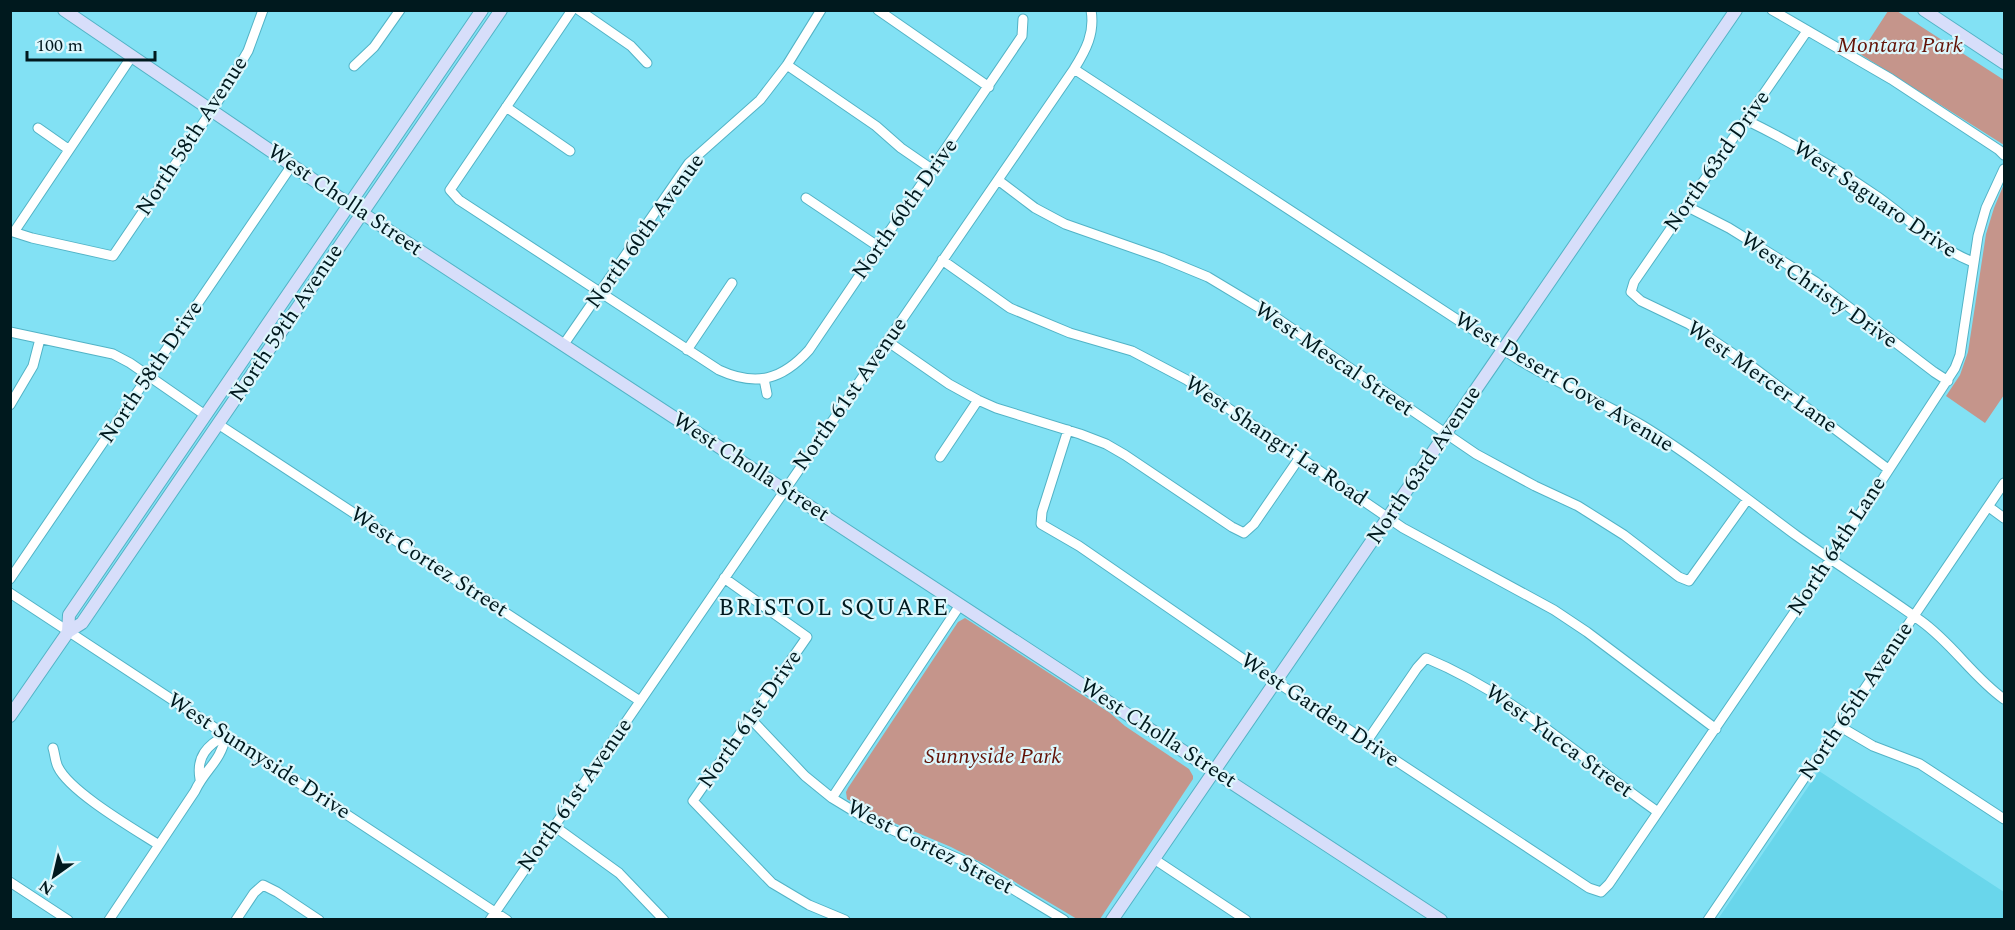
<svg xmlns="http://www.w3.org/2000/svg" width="2015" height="930" font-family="Spectral,serif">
	<rect width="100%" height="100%" fill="#82e1f4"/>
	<path fill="#69d6eb" d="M1819,771L2004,892V919H1718Z"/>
	<path fill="#c5958b" d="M1888,11H1897L2004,80V145L1860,54Z
		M2004,184V395L1985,423L1946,396L1960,375L1968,352L1986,234L1994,208Z
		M965,618L1110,713L1125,726L1189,769L1193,776V779L1100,919H1077L988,866L951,847L873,814L847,799L846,792L848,788L958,622Z"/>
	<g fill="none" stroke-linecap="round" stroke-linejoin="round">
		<g stroke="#52b3c6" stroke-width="11">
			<path id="street" d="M572,10L450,190L459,200L719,370C756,387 782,380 809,350L1022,36L1023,19
				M579,10L631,46L647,63
				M878,10L989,87
				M1772,10L1891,79L1999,150L2004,155
				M1807,31L1634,282L1631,292L1641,301L1689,324L1754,368L1888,469
				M787,65L876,126L901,148L933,170
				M354,66L374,47L400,10
				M1074,69L1516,358C1558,384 1603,402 1645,427C1698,460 1747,499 1797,536C1838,565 1881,592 1921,621C1953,644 1973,677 2004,699
				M506,107L570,151
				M1746,120C1791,142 1836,168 1878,197C1909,219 1937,248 1973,262
				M38,128L68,149
				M998,180L1035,208L1065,224L1162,258L1208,277L1278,319L1476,454L1535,486L1578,506L1624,535L1679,577L1689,581L1747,500
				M806,198L879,247
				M1686,206L1729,228L1816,282L1934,372L1948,381
				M10,231L32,238L113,256L220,98L248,51L263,10
				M14,232L132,56
				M942,260L1010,308L1070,333L1132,351L1187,380L1403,528L1554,610L1587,632L1716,729
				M10,332L113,354L130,363L205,415
				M887,341L949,384L978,400L996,408L1080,434L1106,444L1125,455L1232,527L1244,533L1254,524L1300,457
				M564,344L689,163L760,100L787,65L821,10
				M687,350L732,283
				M764,379L767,394
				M10,405L33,366L40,339
				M218,424L640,701
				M1068,430L1042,512L1041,524L1079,546L1275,681L1589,888L1601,892L1609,884L1830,560L1955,368L1960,355L1978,236L1986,208L2004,169
				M940,457L978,400
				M1989,507L2004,518
				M724,578L807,637L693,801L772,883L809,905L845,920
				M10,579L292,165
				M10,593L507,920
				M749,717L805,776L832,798L865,818L973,865L1064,920
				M1839,726L1873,746L1920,764L2004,819
				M1367,741L1417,668L1426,658C1515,695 1580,758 1658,812
				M53,748C55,754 55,761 58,767C70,792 134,829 159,845
				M200,779C196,757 207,745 226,735
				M832,798L960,605
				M554,826L619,873L664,920
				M1154,859L1246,920
				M10,882L68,920
				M109,920L195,791C205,769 221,762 226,735
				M236,920L254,893L263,885L277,892L319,920
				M490,920L1074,69C1086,50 1095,33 1091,10
				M1708,920L2004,483"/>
		</g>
		<g stroke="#52b3c6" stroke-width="14">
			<path id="secondary" d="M64,10L362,213L1441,920
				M1924,10L2004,63
				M68,632L69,615L482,10
				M10,716L68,632L82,623L501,10
				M1112,920L1736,10"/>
		</g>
		<use href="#street" stroke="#fff" stroke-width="9"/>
		<use href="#secondary" stroke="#d7defa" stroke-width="12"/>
	</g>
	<g text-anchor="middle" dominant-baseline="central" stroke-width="4.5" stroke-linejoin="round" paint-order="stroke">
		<g font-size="22" font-style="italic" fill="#631206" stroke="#ddf7fc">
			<text x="1900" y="45">Montara Park</text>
			<text x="993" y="756">Sunnyside Park</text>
		</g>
		<g font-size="22" fill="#00191e" stroke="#ddf7fc">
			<text transform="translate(192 136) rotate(-57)">North 58th Avenue</text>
			<text transform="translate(1717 161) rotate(-55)">North 63rd Drive</text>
			<text transform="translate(1875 199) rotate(34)">West Saguaro Drive</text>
			<text transform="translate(345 200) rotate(34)">West Cholla Street</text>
			<text transform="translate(905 209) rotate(-55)">North 60th Drive</text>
			<text transform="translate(645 231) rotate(-54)">North 60th Avenue</text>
			<text transform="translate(1819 290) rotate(35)">West Christy Drive</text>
			<text transform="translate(286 323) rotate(-56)">North 59th Avenue</text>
			<text transform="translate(1334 359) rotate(34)">West Mescal Street</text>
			<text transform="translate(151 372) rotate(-56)">North 58th Drive</text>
			<text transform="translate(1762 377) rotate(35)">West Mercer Lane</text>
			<text transform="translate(1564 382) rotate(31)">West Desert Cove Avenue</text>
			<text transform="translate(850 394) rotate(-55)">North 61st Avenue</text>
			<text transform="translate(1276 441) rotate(34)">West Shangri La Road</text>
			<text transform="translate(1424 465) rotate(-56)">North 63rd Avenue</text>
			<text transform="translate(751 467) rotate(33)">West Cholla Street</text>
			<text transform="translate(1837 546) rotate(-57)">North 64th Lane</text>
			<text transform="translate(429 562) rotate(33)">West Cortez Street</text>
			<text transform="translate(1856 701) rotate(-56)">North 65th Avenue</text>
			<text transform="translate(1320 710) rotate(34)">West Garden Drive</text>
			<text transform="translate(750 719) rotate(-55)">North 61st Drive</text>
			<text transform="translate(1158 733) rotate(33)">West Cholla Street</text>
			<text transform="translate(1559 741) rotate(36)">West Yucca Street</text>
			<text transform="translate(259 756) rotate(33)">West Sunnyside Drive</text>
			<text transform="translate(575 795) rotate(-55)">North 61st Avenue</text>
			<text transform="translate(930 847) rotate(27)">West Cortez Street</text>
		</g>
		<g font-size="24" letter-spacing="1.5" fill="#00191e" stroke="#ddf7fc">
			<text x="834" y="608">BRISTOL SQUARE</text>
		</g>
	</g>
	<rect width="2015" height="930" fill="none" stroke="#00191e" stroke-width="24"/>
	<g transform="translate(54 876) rotate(214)" stroke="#ddf7fc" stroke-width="4.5" paint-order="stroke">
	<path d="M0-4.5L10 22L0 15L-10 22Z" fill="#00191e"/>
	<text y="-9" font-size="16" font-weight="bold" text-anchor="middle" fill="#00191e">N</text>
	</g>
	<path d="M27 51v9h128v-9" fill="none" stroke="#00191e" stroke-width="3"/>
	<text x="36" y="51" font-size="18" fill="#00191e" stroke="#ddf7fc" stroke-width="4.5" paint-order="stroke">100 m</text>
</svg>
